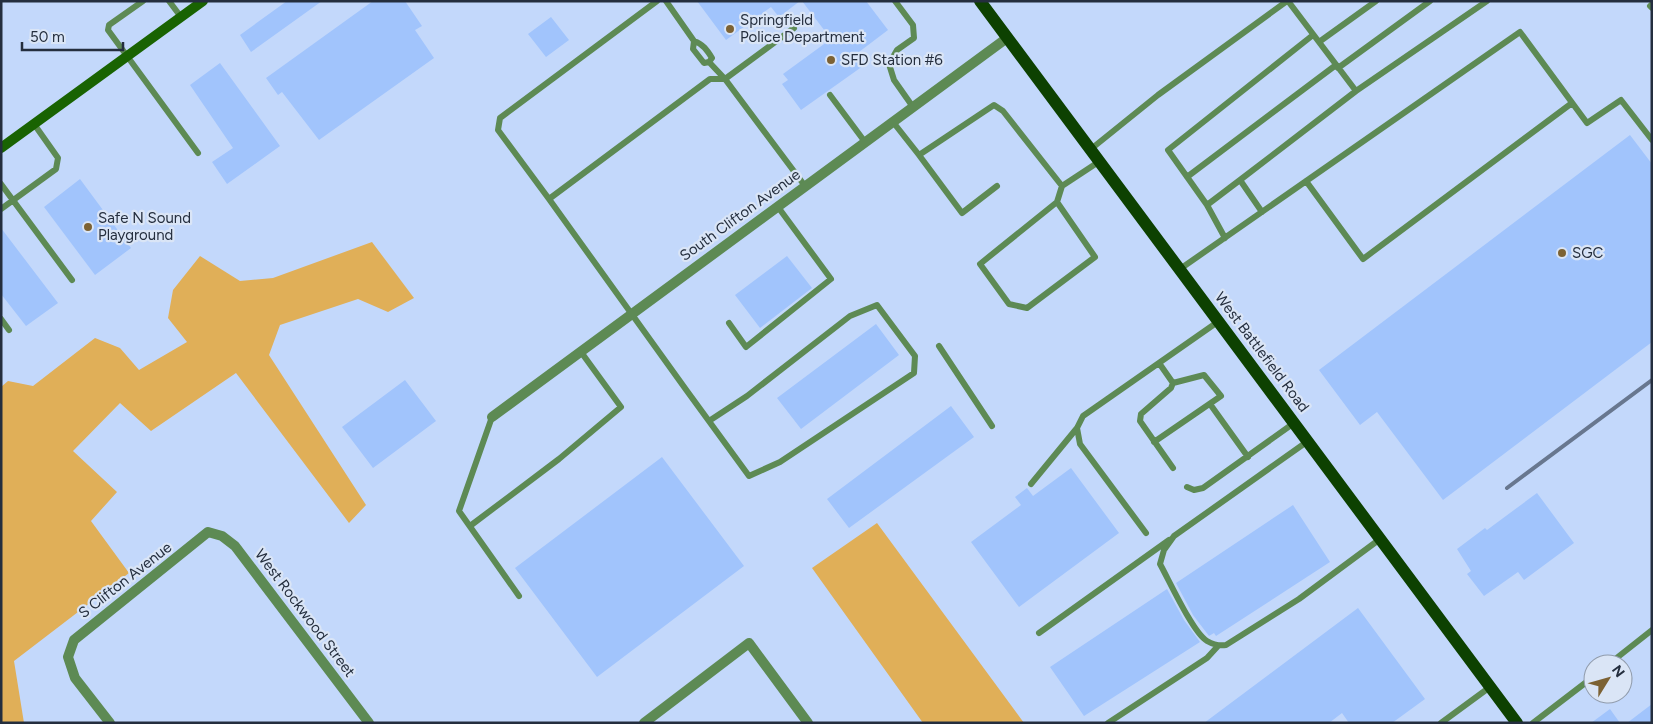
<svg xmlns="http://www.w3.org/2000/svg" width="1653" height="724" font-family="Figtree,sans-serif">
	<rect width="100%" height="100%" fill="#c3d8fb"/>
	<path fill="#e0af58" d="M372,242L414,298L388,312L358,299L280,325L269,355L366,505L349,523L236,373L151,431L120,403L73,451L117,492L91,521L129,573L14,661L24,723H1V387L8,381L33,386L95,338L120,348L139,370L187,342L168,318L173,290L200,256L240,281L273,278Z
		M877,523L1024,723H923L812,568Z"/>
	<path fill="#a1c4fc" d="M287,1H322L251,52L240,35Z
		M373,1H405L422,26L415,30L434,58L319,140L282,92L278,95L266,78Z
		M697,1H800L779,17L771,7L726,40Z
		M802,1H866L888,30L855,55L863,66L801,110L782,84L788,80L783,74L831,39Z
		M551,17L569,40L546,57L528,34Z
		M220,63L280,146L227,184L212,162L233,148L190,85Z
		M1630,135L1652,164V342L1443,500L1377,412L1360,425L1319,370Z
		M80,179L131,248L95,275L44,207Z
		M1,228L58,303L26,326L1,294Z
		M787,256L812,288L760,328L735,295Z
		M876,324L899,355L801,429L777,398Z
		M405,380L436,421L373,468L342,427Z
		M951,406L974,437L849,528L827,499Z
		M662,457L744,566L597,677L515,568Z
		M1071,468L1119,533L1019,607L971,542L1021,505L1015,497L1027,488L1033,496Z
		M1537,493L1574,543L1524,580L1518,572L1484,596L1467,574L1471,571L1457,549L1485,528L1487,530Z
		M1293,505L1330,562L1216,636L1214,633L1209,636L1193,615L1176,583Z
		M1167,589L1184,620L1200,642L1084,716L1050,667Z
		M1358,608L1425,699L1392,723H1349L1342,713L1329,723H1204Z
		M1652,704V723H1627Z
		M1610,709L1620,723H1591Z"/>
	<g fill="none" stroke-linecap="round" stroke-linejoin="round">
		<path stroke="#5d8a54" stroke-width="6" d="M143,1L109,25L108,30L198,153
			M169,1L181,17
			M666,1L694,41
			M895,1L913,25L914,38L897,50L889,64L894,80L913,107
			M1652,4L1650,6L1652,8
			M794,28L725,79L805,186
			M1319,42L1376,1
			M709,62L712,58C707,50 703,44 694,41L693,49L704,63L709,62L725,79
			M1338,68L1430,1
			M1356,91L1487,1
			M830,95L865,142
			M893,122L919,155L994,105L1003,111L1062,186L1100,161
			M1091,149L1158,95L1287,1
			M919,155L962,213L997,186
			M1187,177L1336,65
			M1240,180L1207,205L1168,150L1313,35
			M1306,181L1363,259L1572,103
			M1,184L72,280
			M549,199L498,130L500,118L657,1
			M1057,202L980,264L1009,304L1027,308L1095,257L1057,202L1062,186
			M1207,205L1225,238
			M1,209L56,169L58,158L34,124
			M1262,212L1240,180L1356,91L1288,1
			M1180,269L1520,32L1587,123L1621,100L1652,140
			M1,319L9,330
			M729,323L746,347L831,279L778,207
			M939,346L992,426
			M1159,363L1173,383L1171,388L1141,414L1140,421L1173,468
			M1210,404L1248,457
			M492,417L459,511L519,596
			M709,421L747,396L850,316L877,305L915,356L914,373L780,462L749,476L687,391L549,199L710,79H725
			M1308,441L1174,536L1164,550L1160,564C1169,580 1193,633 1207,641C1214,645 1219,646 1226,645L1299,599L1380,539
			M1154,442L1221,396L1204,375L1173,383
			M1031,484L1077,428
			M1187,487L1194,490L1203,488L1294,423
			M470,526L559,459L621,407L581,352
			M1146,533L1080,444L1077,428L1083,416L1219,321
			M1039,633L1169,540
			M1609,664L1652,630
			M1108,723L1207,658L1218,646
			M1441,723L1490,687
			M1533,723L1593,677"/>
		<path stroke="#5d8a54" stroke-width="10" d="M492,417L1007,38
			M110,723L75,678L68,657L74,640L208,532L222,536L235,546L369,723
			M644,723L749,643L808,723"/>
		<path stroke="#196302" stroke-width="10" d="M1,148L203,1"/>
		<path stroke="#0d4101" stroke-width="12" d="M980,1L1517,723"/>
		<path stroke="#68778f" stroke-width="4" d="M1507,488L1652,380"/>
	</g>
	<g fill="#7c6234" stroke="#dae5f6" stroke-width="2">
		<circle cx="730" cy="29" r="5"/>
		<circle cx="831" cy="60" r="5"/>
		<circle cx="88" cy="227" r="5"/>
		<circle cx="1562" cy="253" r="5"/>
	</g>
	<g text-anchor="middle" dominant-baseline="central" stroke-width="4.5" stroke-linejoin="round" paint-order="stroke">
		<g font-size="15" fill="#242e3e" stroke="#dae5f6" text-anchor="start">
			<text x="740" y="20">Springfield<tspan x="740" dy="17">Police Department</tspan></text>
			<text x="841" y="60">SFD Station #6</text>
			<text x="98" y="218">Safe N Sound<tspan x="98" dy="17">Playground</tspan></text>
			<text x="1572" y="253">SGC</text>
		</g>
		<g font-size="15" fill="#242e3e" stroke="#dae5f6">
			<text transform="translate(740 215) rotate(-36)">South Clifton Avenue</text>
			<text transform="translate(1262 352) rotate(53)">West Battlefield Road</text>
			<text transform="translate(125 580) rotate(-38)">S Clifton Avenue</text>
			<text transform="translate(305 613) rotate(53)">West Rockwood Street</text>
		</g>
	</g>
	<rect width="1653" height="724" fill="none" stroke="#242e3e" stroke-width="5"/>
	<g transform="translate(1608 679) rotate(53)"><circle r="24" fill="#dae5f6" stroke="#919cac"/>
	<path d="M0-4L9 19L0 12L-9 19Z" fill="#7c6234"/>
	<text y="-8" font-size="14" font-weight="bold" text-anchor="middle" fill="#242e3e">N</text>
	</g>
	<path d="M22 42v8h101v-8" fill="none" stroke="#242e3e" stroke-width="2.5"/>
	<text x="30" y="42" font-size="15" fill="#242e3e" stroke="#dae5f6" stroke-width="4" paint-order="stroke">50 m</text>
</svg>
